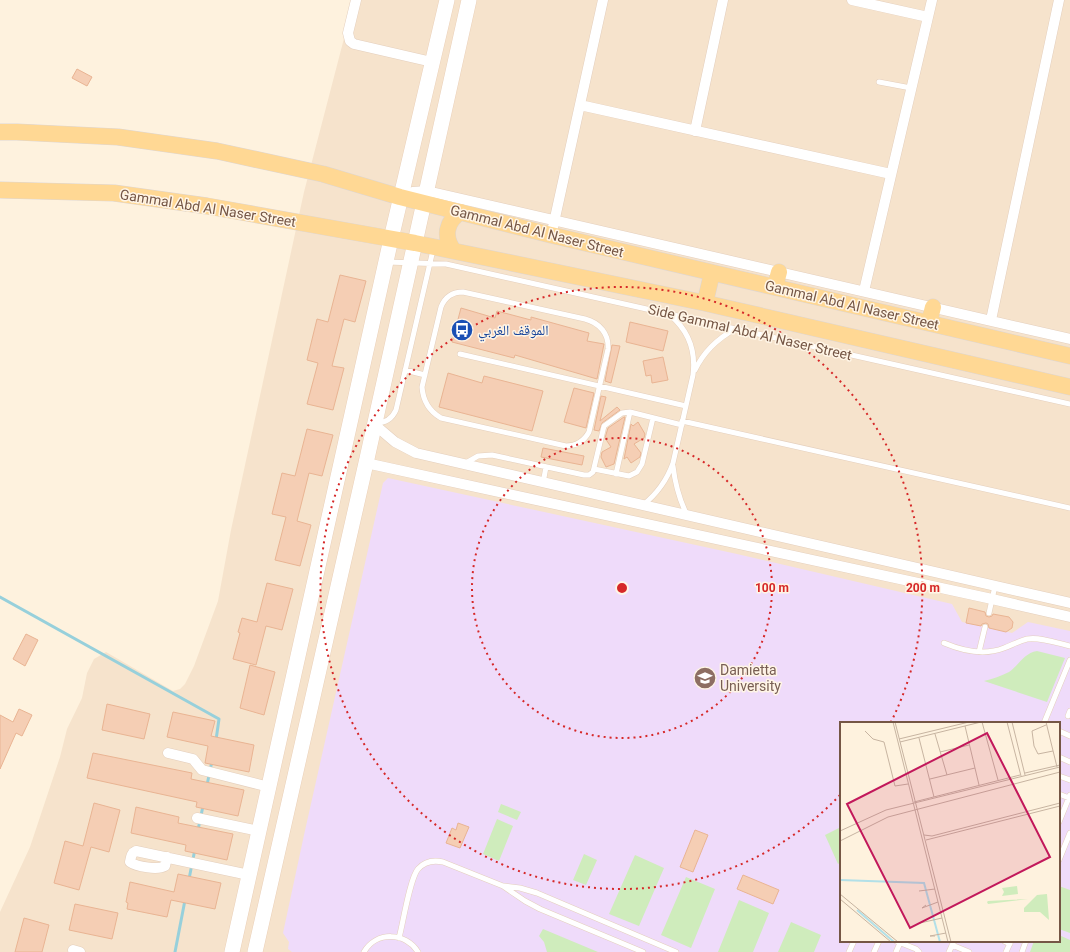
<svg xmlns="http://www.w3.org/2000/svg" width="1070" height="952" font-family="Roboto,'Noto Naskh Arabic',sans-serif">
	<rect width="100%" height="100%" fill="#fef2de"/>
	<path fill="#f6e3cc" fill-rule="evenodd" d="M354,0H1070V952H0V912L30,847L60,757L67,729L82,698L87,673L94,659L106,652L173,691L180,689L185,684L194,666L218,601L231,530L304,192ZM841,723H1059V941H841Z"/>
	<path fill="#efdbfa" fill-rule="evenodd" d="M388,478L737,554L952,604L962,622L1012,633L1028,622L1070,631V952H292L288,949L289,942L283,933L304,835L383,483ZM841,723H1059V941H841Z"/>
	<path fill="#cfecbc" d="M1037,651L1065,658L1047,702L984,681C993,679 1001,676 1009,672C1019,665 1024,653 1037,651Z
		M501,804L521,812L517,820L498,812Z
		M497,819L513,826L499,861L483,854Z
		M841,827V862L838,864L825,835Z
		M584,854L597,860L586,885L573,880Z
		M635,855L664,868L639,926L609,914Z
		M686,877L715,889L691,948L661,935Z
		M1059,886L1070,890V933L1059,929Z
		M739,900L769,913L753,952H718Z
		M791,922L821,935L814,952H778Z
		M543,929L598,952H547L544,942L539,936Z
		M1059,935L1070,940V952H1030L1034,941H1059Z"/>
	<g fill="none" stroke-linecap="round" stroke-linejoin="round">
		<path stroke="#97d0db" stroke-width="3" d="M0,597L219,719L216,740
			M207,785L212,761
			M198,830L203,806
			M189,879L195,849
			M175,952L185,900"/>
	</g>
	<path fill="#f5ceb4" stroke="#e9b493" d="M77,69L92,77L87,86L72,78Z
		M340,275L366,281L355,322L344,319L332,366L344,368L333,410L307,404L318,363L307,360L317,319L328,322Z
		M461,308L495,318L497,311L531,320V317L589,333L587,341L604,344L597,379L515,355L514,358L452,342Z
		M630,322L668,331L663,351L626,342Z
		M612,345L620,346L611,383L605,381Z
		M663,357L668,380L652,383L651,375L646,376L643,361Z
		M448,373L482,383L484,376L543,391L532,431L439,407Z
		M574,388L594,393L586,428L564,422Z
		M601,396L606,397L600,421L617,407L620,410L602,423L599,431L594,430Z
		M624,417H625L614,464L606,467L601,457L602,452L611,447L605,438L608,428Z
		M638,422L645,434L644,438L634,444L641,453L640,457L631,463L627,457L624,459L631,424L633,426Z
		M307,429L333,435L322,476L309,473L297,521L311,525L300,566L275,560L286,517L272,514L282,473L295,476Z
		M543,448L584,456L582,465L541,457Z
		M267,583L293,589L282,630L266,626L256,665L233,659L240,633L238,632L242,618L257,622Z
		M969,608L985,612L986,616L989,617L992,616L993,614L1009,617L1013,622L1012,628L1006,632L989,628L988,624L986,623L982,624L981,626L966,623Z
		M26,634L38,640L25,666L13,659Z
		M250,665L275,672L264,715L240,708Z
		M107,704L150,714L144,739L102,730Z
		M19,709L32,715L22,736L16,733L0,769V715L13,722Z
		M173,712L215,721L211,736L254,745L249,772L205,763L208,746L167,737Z
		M93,753L192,773L191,779L244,790L238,816L196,807L197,802L87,778Z
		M94,803L120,810L109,852L91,847L79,890L54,883L65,841L83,846Z
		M136,807L179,817L178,823L233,834L227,860L185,851L186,845L131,833Z
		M458,823L469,827L460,848L446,843L452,828L456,830Z
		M695,830L708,835L693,872L680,867Z
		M178,874L221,883L215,909L171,900L167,917L127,909L128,903L126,902L130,882L174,892Z
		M743,875L779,890L773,904L737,889Z
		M75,904L118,913L112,939L69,930Z
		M24,918L49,925L42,952H15Z"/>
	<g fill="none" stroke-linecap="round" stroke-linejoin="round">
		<g stroke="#e4cfbd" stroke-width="6">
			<path id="service" d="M879,82L911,88
				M387,262L446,264L1070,404
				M463,292L585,319C600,323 609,334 608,349L589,432C584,441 576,446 566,446L441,418C429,411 423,401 422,387L441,307C445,297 452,292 463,292Z
				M460,354L686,406
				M405,370L425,375
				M695,370C704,351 717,339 735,329
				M682,421L1070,508
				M376,423C386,423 392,419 396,410L433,250
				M464,464L478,456L492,455L584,475H589L593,472L604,426L622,413L630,412L682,425
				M673,466C675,483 679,499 687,515
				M594,469L629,476L637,472L642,464L653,418
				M616,474L630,412
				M543,483L546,467
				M643,505C658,493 667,480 673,463L693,375C696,351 689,331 670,315
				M989,613L995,586
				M944,643C963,651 984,656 1004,648C1012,645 1019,641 1027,639C1041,637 1057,643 1070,646
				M979,652L985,627
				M1068,716L1070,711
				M1044,723L1070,660
				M1059,731L1070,736
				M1059,757L1070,762
				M1059,776L1070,780
				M1059,794L1069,798
				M1059,822L1070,795
				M1059,860L1070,833
				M504,886L520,888L537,893L676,952
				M399,938C403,923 410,878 418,869C425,861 434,860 443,862L503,886L525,901L540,909L643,952
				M896,941L916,949L919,952
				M1004,941L1010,944
				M952,945L969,952
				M364,952C376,931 406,932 418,952
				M849,952L854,941
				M874,952L879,941
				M896,952L900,943
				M949,952L954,941
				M1006,952L1011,941
				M1022,952L1026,941"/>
		</g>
		<g stroke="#e4cfbd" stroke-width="11">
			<path id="minor" d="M356,0L348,33L350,41L354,44L432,62
				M852,0L928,17
				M580,105L891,174
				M695,131L723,0
				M400,197L413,192L427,191L1070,339
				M553,227L603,0
				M864,291L932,0
				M991,320L1059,0
				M375,425L395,442L416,453L1070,603
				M366,463L992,599L1070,617
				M168,753L193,759L202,770L269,787
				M197,818L259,831
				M167,857L165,866C158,870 137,867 130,862C131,857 131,853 136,851L249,875
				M73,950L80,952"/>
		</g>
		<g stroke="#ead0b9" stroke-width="16">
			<path id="secondary" d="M232,952L391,239L447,0
				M255,952L366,463L469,0"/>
		</g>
		<g stroke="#ded6d2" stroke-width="17">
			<path id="primary" d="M0,132H17L118,137L217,151L323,174L400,197L551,235L1070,356
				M0,190L114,193L207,206L415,243L705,303L1070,387
				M454,251C443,237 446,221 461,212
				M775,287L779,272
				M705,303L712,273
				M929,323L933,307"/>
		</g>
		<use href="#service" stroke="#fff" stroke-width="5"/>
		<use href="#minor" stroke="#fff" stroke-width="10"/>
		<use href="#secondary" stroke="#fff" stroke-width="15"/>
		<use href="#primary" stroke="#ffd894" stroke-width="16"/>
	</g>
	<g fill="none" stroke="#d62828" stroke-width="2" stroke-dasharray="2 4">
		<circle cx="622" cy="588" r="150"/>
		<path d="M840 795A301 301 0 1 1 891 722"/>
	</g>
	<defs>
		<g id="bus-disc" transform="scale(1.15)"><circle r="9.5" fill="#1a4fb4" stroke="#fff5e6"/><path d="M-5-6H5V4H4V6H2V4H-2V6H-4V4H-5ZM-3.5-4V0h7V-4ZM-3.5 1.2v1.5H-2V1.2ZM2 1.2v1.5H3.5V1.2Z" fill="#fff"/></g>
		<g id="university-disc" transform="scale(1.15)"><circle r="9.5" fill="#8d6e63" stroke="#fff5e6"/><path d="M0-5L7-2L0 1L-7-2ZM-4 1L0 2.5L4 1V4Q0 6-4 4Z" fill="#fff"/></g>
	</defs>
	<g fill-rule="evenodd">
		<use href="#bus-disc" x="462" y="330"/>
		<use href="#university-disc" x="705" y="678"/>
	</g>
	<g text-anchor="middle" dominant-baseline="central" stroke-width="3" stroke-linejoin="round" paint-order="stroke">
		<g font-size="14" fill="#755645" stroke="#fff5e6">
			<text transform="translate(208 208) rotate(9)">Gammal Abd Al Naser Street</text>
			<text transform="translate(537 231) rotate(14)">Gammal Abd Al Naser Street</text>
			<text transform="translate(852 305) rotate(13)">Gammal Abd Al Naser Street</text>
			<text transform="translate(750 332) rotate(13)">Side Gammal Abd Al Naser Street</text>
		</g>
		<g font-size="14" fill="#164399" stroke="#fff5e6" text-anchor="start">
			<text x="478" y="330">الموقف الغربي</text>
		</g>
		<g font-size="14" fill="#785e54" stroke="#fff5e6" text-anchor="start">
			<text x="720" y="670">Damietta<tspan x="720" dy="16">University</tspan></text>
		</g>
	</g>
	<g transform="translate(840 722)">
		<rect width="220" height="220" fill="#fef2de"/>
		<path d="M177,164L178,172L162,174L164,170L162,166ZM207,172L209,198L200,190H184V186L197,173ZM188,177L148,182L147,180L148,179Z" fill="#cfecbc"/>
		<path fill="none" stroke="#b2e0e8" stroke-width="2" d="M0,158L84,161L100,220M17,188L54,220"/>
		<path fill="none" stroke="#c7b4a1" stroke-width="1" d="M53,0L108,220M55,0L111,220M142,0L158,58M167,0L181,54M172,0L185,53M206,0L217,45M206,3L192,9L194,24L198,32L213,29M125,4L139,63M25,9L33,17L44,20L55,64L68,62M95,12L107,53M79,16L94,75M59,17L129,0M60,20L141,0M100,30L129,23M185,51L220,43M90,57L135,46M74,80L180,53M0,109L46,88L220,45M84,113L92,114L220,81M86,118L220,84M0,119L48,95L220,50M79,169L95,167M0,172L58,220M0,177L51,220M86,183L82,186L98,180M80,201L102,196M95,214H90L106,211"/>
		<path fill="#c2185b" fill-opacity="0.15" stroke="#c2185b" stroke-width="2" d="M147,11L210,135L70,206L7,82Z"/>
		<rect width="220" height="220" fill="none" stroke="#755645" stroke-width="2"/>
	</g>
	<circle cx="622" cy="588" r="6" fill="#d62828" stroke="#fff5e6" stroke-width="2"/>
	<g font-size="12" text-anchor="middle" font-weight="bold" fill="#d62828" stroke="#fff5e6" stroke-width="3" stroke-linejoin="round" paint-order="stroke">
		<text x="772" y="592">100 m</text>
		<text x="923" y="592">200 m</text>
	</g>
</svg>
